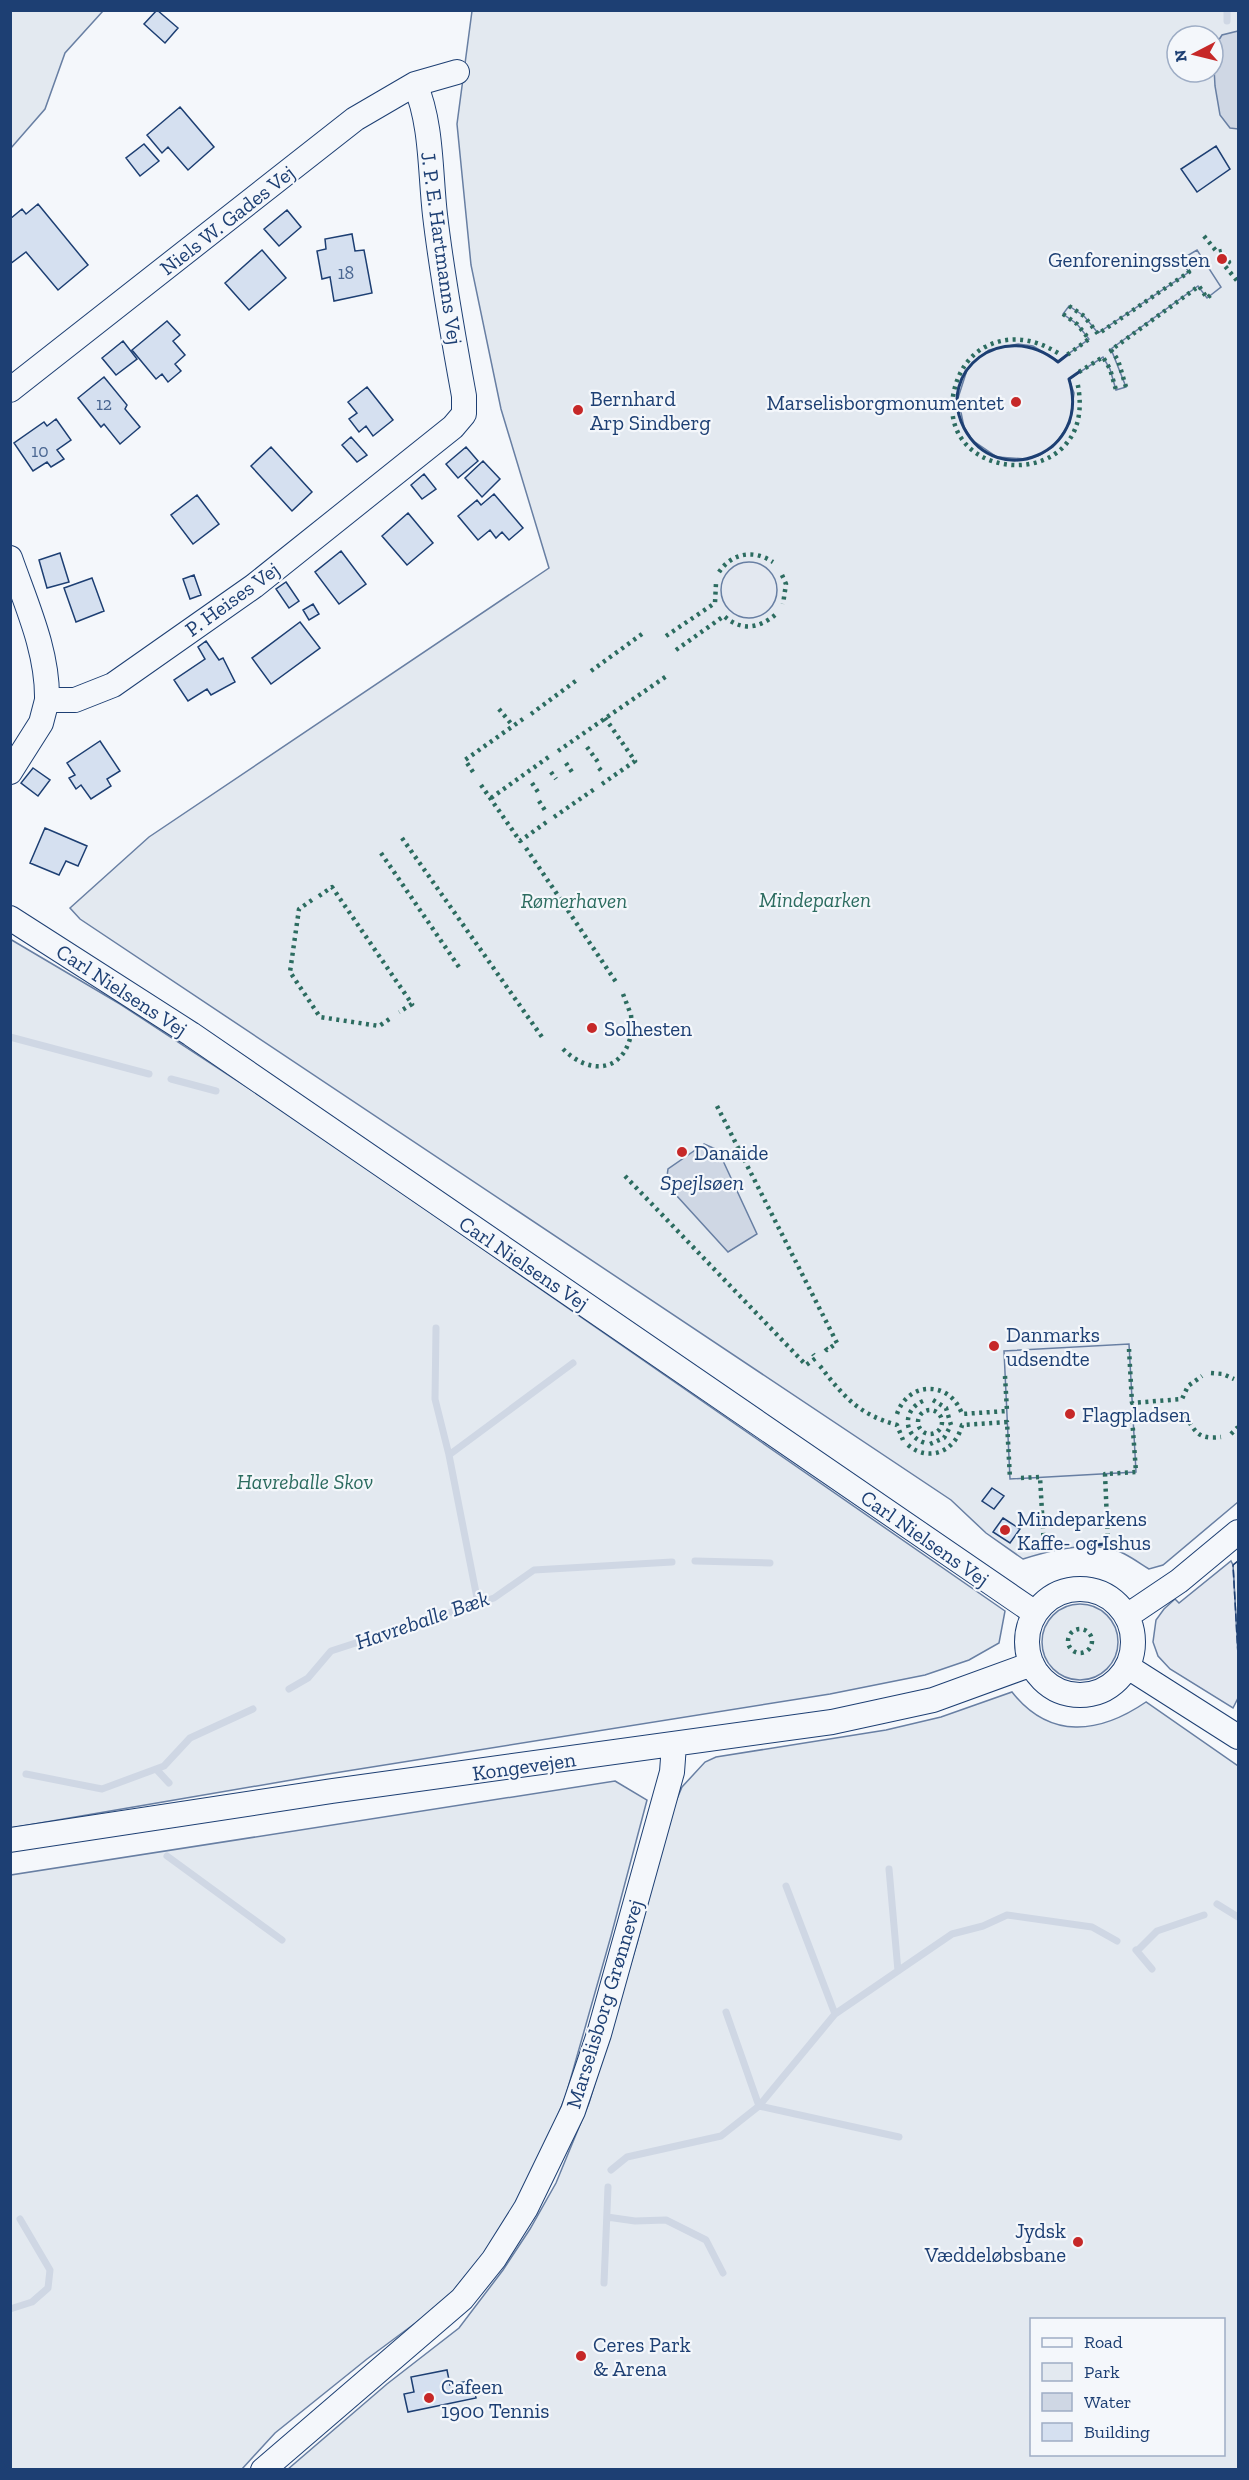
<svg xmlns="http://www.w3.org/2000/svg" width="1249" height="2480" font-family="'Zilla Slab',serif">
	<rect width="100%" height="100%" fill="#f4f7fb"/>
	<path fill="#e3e9f0" stroke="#687fa3" stroke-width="1.5" fill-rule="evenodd" d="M11,10L103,11L65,53L45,109L11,148Z
		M472,11H1238V1502L1163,1565L1149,1569C1136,1561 1122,1550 1107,1548C1080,1543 1048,1551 1023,1559L986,1533L951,1500L80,919L70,908L149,837L549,568L501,409L471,265L457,124ZM1177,36H1213V72H1177Z
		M10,939L120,1004L288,1114L1005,1611L999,1643L969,1660L925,1675L830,1694L303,1778L11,1828Z
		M1238,1561V1655L1233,1565Z
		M1042 1642a38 38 0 1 1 76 0a38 38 0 1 1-76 0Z
		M1012,1692C1050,1740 1099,1734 1146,1702L1238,1766V2469L287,2470L387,2384L459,2328L503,2270L530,2229L556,2183L589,2103L637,1943L671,1813L682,1787L705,1762L716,1757L886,1730L941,1717ZM1032,2320H1224V2454H1032Z
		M615,1781L647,1800L611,1936L566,2095L534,2174L483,2255L445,2301L367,2359L275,2433L242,2469L11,2470V1875Z"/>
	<path fill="#e3e8f0" stroke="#687fa3" stroke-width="1.5" d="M1197,250L1221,287L1207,298L1198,286L1111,349L1126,387L1116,390L1110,369L1103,357L1069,379L1074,393L1070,423L1053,447L1040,455L1026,459L997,457L972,440L964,427L958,398L967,370L977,359L989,350L1018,344L1033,346L1058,361L1089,339L1077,324L1063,314L1069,306L1084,316L1098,333L1189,272L1180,260Z
		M721 590a28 28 0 1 1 56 0a28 28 0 1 1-56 0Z
		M1129,1344L1136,1472L1010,1479L1004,1351Z
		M1231,1561L1233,1565L1238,1655V1698L1233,1708L1170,1669L1158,1656L1153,1642L1156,1620L1164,1609L1175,1599L1179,1603Z"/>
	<path fill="#cfd7e4" stroke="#687fa3" stroke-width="1.5" d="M1238,31V129L1230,128L1220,115L1215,86L1213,49L1222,35Z
		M704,1144L718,1150L757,1234L728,1252L666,1184L668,1169Z"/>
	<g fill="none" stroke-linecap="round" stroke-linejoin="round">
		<path stroke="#cfd7e4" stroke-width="7" d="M1227,10V21
			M10,1037L149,1074
			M171,1079L216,1091
			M436,1328L435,1399L449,1455
			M695,1561L770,1563
			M478,1603L449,1455L573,1363
			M289,1689L308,1678L331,1651L494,1598L534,1570L672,1562
			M156,1769L169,1783
			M26,1774L102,1789L164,1766L190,1738L253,1709
			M167,1856L282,1940
			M889,1869L898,1971
			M786,1886L835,2014
			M1217,1904L1238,1917
			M1136,1950L1152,1969
			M1137,1951L1157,1931L1204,1915
			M726,2012L759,2106L899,2137
			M611,2170L627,2157L721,2136L759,2106L835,2014L952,1934L983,1926L1007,1915L1092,1927L1117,1941
			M607,2217L635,2221L666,2220L706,2240L723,2273
			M604,2283L608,2187
			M10,2309L32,2302L48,2288L50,2270L20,2219"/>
	</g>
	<path fill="#d5e0f0" stroke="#1d3f73" stroke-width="1.5" d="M157,10L178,28L165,43L144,24Z
		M180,107L214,147L188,170L168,147L162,153L147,135Z
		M144,144L159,161L140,176L126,158Z
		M1216,146L1230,169L1197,192L1181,169Z
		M38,204L88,265L58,290L26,252L10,264V219L22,209L26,214Z
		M287,210L301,227L279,246L264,229Z
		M352,234L355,251L364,250L372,293L334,301L330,277L322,279L317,251L326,249L325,239Z
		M262,250L286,278L249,310L225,283Z
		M167,321L180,335L173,341L185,355L175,364L181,371L168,382L162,374L156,379L132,350Z
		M123,341L137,359L116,375L102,358Z
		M104,377L127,405L125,409L140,427L120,444L104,424L101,427L78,398Z
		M367,387L393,420L373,436L366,426L359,432L349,419L357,413L348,402Z
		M56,419L71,440L57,450L64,459L51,467L47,462L33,471L14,443L44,422L47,426Z
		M351,437L367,455L357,462L342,445Z
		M271,447L312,492L292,511L251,466Z
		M466,447L478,461L458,478L446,464Z
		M483,461L500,479L482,497L465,478Z
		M424,474L436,489L422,499L411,485Z
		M494,494L523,528L509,540L502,532L496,538L490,530L478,540L458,516L477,500L481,505Z
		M197,495L219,524L193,544L171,515Z
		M408,513L433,543L407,565L382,536Z
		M341,551L366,584L339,604L315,572Z
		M60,553L69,582L47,588L39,560Z
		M194,575L201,595L190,599L183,579Z
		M92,578L104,611L76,622L64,588Z
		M286,582L299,601L289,608L276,589Z
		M313,604L319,614L309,620L303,610Z
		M300,622L320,648L271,684L252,658Z
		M206,641L219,660L223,658L235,682L211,695L207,689L188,701L174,680L205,659L198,647Z
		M100,741L120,771L107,779L111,786L91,799L81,785L76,789L69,778L75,775L67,763Z
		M33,768L50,780L38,796L21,783Z
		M45,828L87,846L78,866L66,861L59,875L30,863Z
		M992,1488L1004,1496L994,1509L982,1501Z
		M1003,1518L1020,1529L1010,1543L993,1532Z
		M447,2370L450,2385L473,2380L476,2398L408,2412L404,2394L414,2392L411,2377Z"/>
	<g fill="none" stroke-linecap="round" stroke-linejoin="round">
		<g stroke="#1d3f73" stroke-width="26">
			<path id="minor" d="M10,390L355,119L415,84L457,72
				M10,558C26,604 48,651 47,700
				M10,772L41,723L47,700H75L113,685L254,586L453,427L464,414V396C453,336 442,275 435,215C430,171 432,124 415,84
				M10,918L191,1034L1035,1613
				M1027 1642a53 53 0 1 1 106 0a53 53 0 1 1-106 0Z
				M1127,1616L1179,1581L1238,1532
				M1128,1667L1238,1737
				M10,1840L332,1791L832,1722L933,1700L1032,1664
				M263,2470L462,2299L494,2259L526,2208L573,2111L599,2034L672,1772L674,1745"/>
		</g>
		<use href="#minor" stroke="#f4f7fb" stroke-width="24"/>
		<path stroke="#2c6c60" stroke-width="4.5" stroke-dasharray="3 4.5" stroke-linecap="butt" d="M1204,236L1217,252L1222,251L1229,262L1225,266L1238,282
			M1069,306L1084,316L1098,334L1189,272L1180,260L1186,256
			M1063,314L1077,324L1089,339L1067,355
			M1058,353C1035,339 1010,334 985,347C968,356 958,373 954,391C933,488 1103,495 1077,381
			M1079,372L1103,357L1110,369L1116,390
			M1126,387L1118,360L1111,350L1199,286L1207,298L1213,293
			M719,572C732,553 753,549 773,562
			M782,575L786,584L783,604
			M666,636L715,603L716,583
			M676,650L724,616C741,631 758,629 775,615
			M591,671L642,634
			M499,709L513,726
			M531,714L577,680
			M587,747L598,762
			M558,751L668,675
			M566,763L572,772
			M599,768L603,773
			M473,772L465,760L523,719
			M551,772L556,779
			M532,783L540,795
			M602,784L635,761L605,718
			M481,785L520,841L548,821
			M491,798L550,756
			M539,801L546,812
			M554,817L596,788
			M402,838L542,1037
			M526,848L618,985
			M381,853L461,970
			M319,896L332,887L412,1004L399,1012
			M312,900L299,909L290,972L320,1017L379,1026L391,1018
			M623,994L631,1015L632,1027
			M563,1049C588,1074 622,1074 631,1035
			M717,1106L837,1343L827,1350L824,1346
			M625,1176L806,1365L816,1358L813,1354
			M1129,1349L1132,1403L1182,1399L1188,1386L1202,1376
			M820,1366C844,1397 858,1414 897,1425L903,1440
			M1211,1373L1223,1374L1234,1379
			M923,1401C902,1410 903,1436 925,1443
			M918 1422a12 12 0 1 1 24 0a12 12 0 1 1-24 0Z
			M897,1414C908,1381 950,1380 962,1414L1007,1411L1005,1376
			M1231,1434L1238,1427
			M930,1444L944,1438L951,1425L946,1408L933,1400
			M908,1445C929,1463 956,1451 962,1425L1007,1422L1010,1479
			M1021,1478L1040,1477L1044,1547
			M1108,1544L1105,1474L1136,1472L1132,1417L1180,1413C1196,1424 1191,1441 1221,1437
			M1068 1641a12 12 0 1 1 24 0a12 12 0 1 1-24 0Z"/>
		<path stroke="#1d3f73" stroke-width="1.5" stroke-dasharray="8 3" stroke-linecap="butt" d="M10,1525V1530
			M1238,1561L1233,1565L1238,1655"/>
		<path stroke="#1d3f73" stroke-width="3" d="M1067,355L1058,362C1003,318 935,371 964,428C997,491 1092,454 1069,379L1079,372
			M1088,1545L1108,1544
			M1044,1547L1064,1546"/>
	</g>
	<g fill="#c62828" stroke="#f4f7fb" stroke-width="2">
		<circle cx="1222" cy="259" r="6"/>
		<circle cx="1016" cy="402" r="6"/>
		<circle cx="578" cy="410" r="6"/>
		<circle cx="592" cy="1028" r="6"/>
		<circle cx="682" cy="1152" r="6"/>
		<circle cx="994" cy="1346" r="6"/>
		<circle cx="1070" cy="1414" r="6"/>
		<circle cx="1005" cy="1530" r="6"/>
		<circle cx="1078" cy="2242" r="6"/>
		<circle cx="581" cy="2356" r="6"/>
		<circle cx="429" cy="2398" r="6"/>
	</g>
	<g text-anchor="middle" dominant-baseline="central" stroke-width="4.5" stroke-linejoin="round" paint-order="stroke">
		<g font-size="18" fill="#4b6792">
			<text x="346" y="273">18</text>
			<text x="104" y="404">12</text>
			<text x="40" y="451">10</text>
		</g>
		<g font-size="21" fill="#1d3f73" stroke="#f4f7fb">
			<text transform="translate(227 220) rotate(-38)">Niels W. Gades Vej</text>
			<text transform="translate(442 248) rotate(82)">J. P. E. Hartmanns Vej</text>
			<text transform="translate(232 599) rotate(-36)">P. Heises Vej</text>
			<text transform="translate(122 990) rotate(33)">Carl Nielsens Vej</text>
			<text transform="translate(524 1263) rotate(34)">Carl Nielsens Vej</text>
			<text transform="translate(925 1538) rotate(35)">Carl Nielsens Vej</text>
			<text transform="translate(524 1766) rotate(-8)">Kongevejen</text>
			<text transform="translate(604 2004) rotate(-73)">Marselisborg Grønnevej</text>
		</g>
		<g font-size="21" fill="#1d3f73" stroke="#f4f7fb" text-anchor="start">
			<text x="1210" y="259" text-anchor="end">Genforeningssten</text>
			<text x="590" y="398">Bernhard<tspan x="590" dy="24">Arp Sindberg</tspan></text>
			<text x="1004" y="402" text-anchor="end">Marselisborgmonumentet</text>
			<text x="604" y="1028">Solhesten</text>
			<text x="694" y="1152">Danaide</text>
			<text x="1006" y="1334">Danmarks<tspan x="1006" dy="24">udsendte</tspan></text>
			<text x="1082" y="1414">Flagpladsen</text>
			<text x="1017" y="1518">Mindeparkens<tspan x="1017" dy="24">Kaffe- og Ishus</tspan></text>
			<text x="1066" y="2230" text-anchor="end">Jydsk<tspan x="1066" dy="24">Væddeløbsbane</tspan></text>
			<text x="593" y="2344">Ceres Park<tspan x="593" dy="24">&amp; Arena</tspan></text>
			<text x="441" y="2386">Cafeen<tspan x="441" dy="24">1900 Tennis</tspan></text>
		</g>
		<g font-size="21" font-style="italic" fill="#2c6c60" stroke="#f4f7fb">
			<text x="815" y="899">Mindeparken</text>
			<text x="574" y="900">Rømerhaven</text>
			<text x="305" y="1481">Havreballe Skov</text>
		</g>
		<g font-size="22" font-style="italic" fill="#1d3f73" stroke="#f4f7fb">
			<text x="702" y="1182">Spejlsøen</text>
			<text transform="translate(422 1620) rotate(-19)">Havreballe Bæk</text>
		</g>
	</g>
	<rect width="1249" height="2480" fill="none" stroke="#1d3f73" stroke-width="24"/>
	<rect x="1030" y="2318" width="195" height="138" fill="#f4f7fb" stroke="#9eadc5" stroke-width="1.5"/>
	<rect x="1042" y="2338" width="30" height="9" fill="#f4f7fb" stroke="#9eadc5" stroke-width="1.5"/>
	<text x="1084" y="2348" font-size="18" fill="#1d3f73">Road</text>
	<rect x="1042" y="2363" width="30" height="18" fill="#e3e9f0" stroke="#9eadc5" stroke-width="1.5"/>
	<text x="1084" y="2378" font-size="18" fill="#1d3f73">Park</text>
	<rect x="1042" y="2393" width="30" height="18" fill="#cfd7e4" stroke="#9eadc5" stroke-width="1.5"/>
	<text x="1084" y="2408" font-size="18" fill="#1d3f73">Water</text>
	<rect x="1042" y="2423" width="30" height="18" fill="#d5e0f0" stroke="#9eadc5" stroke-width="1.5"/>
	<text x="1084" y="2438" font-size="18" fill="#1d3f73">Building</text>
	<g transform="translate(1195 54) rotate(263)"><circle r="28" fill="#f4f7fb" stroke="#9eadc5" stroke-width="1.5"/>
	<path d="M0-4.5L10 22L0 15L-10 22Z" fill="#c62828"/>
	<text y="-9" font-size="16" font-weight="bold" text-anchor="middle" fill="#1d3f73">N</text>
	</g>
</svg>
